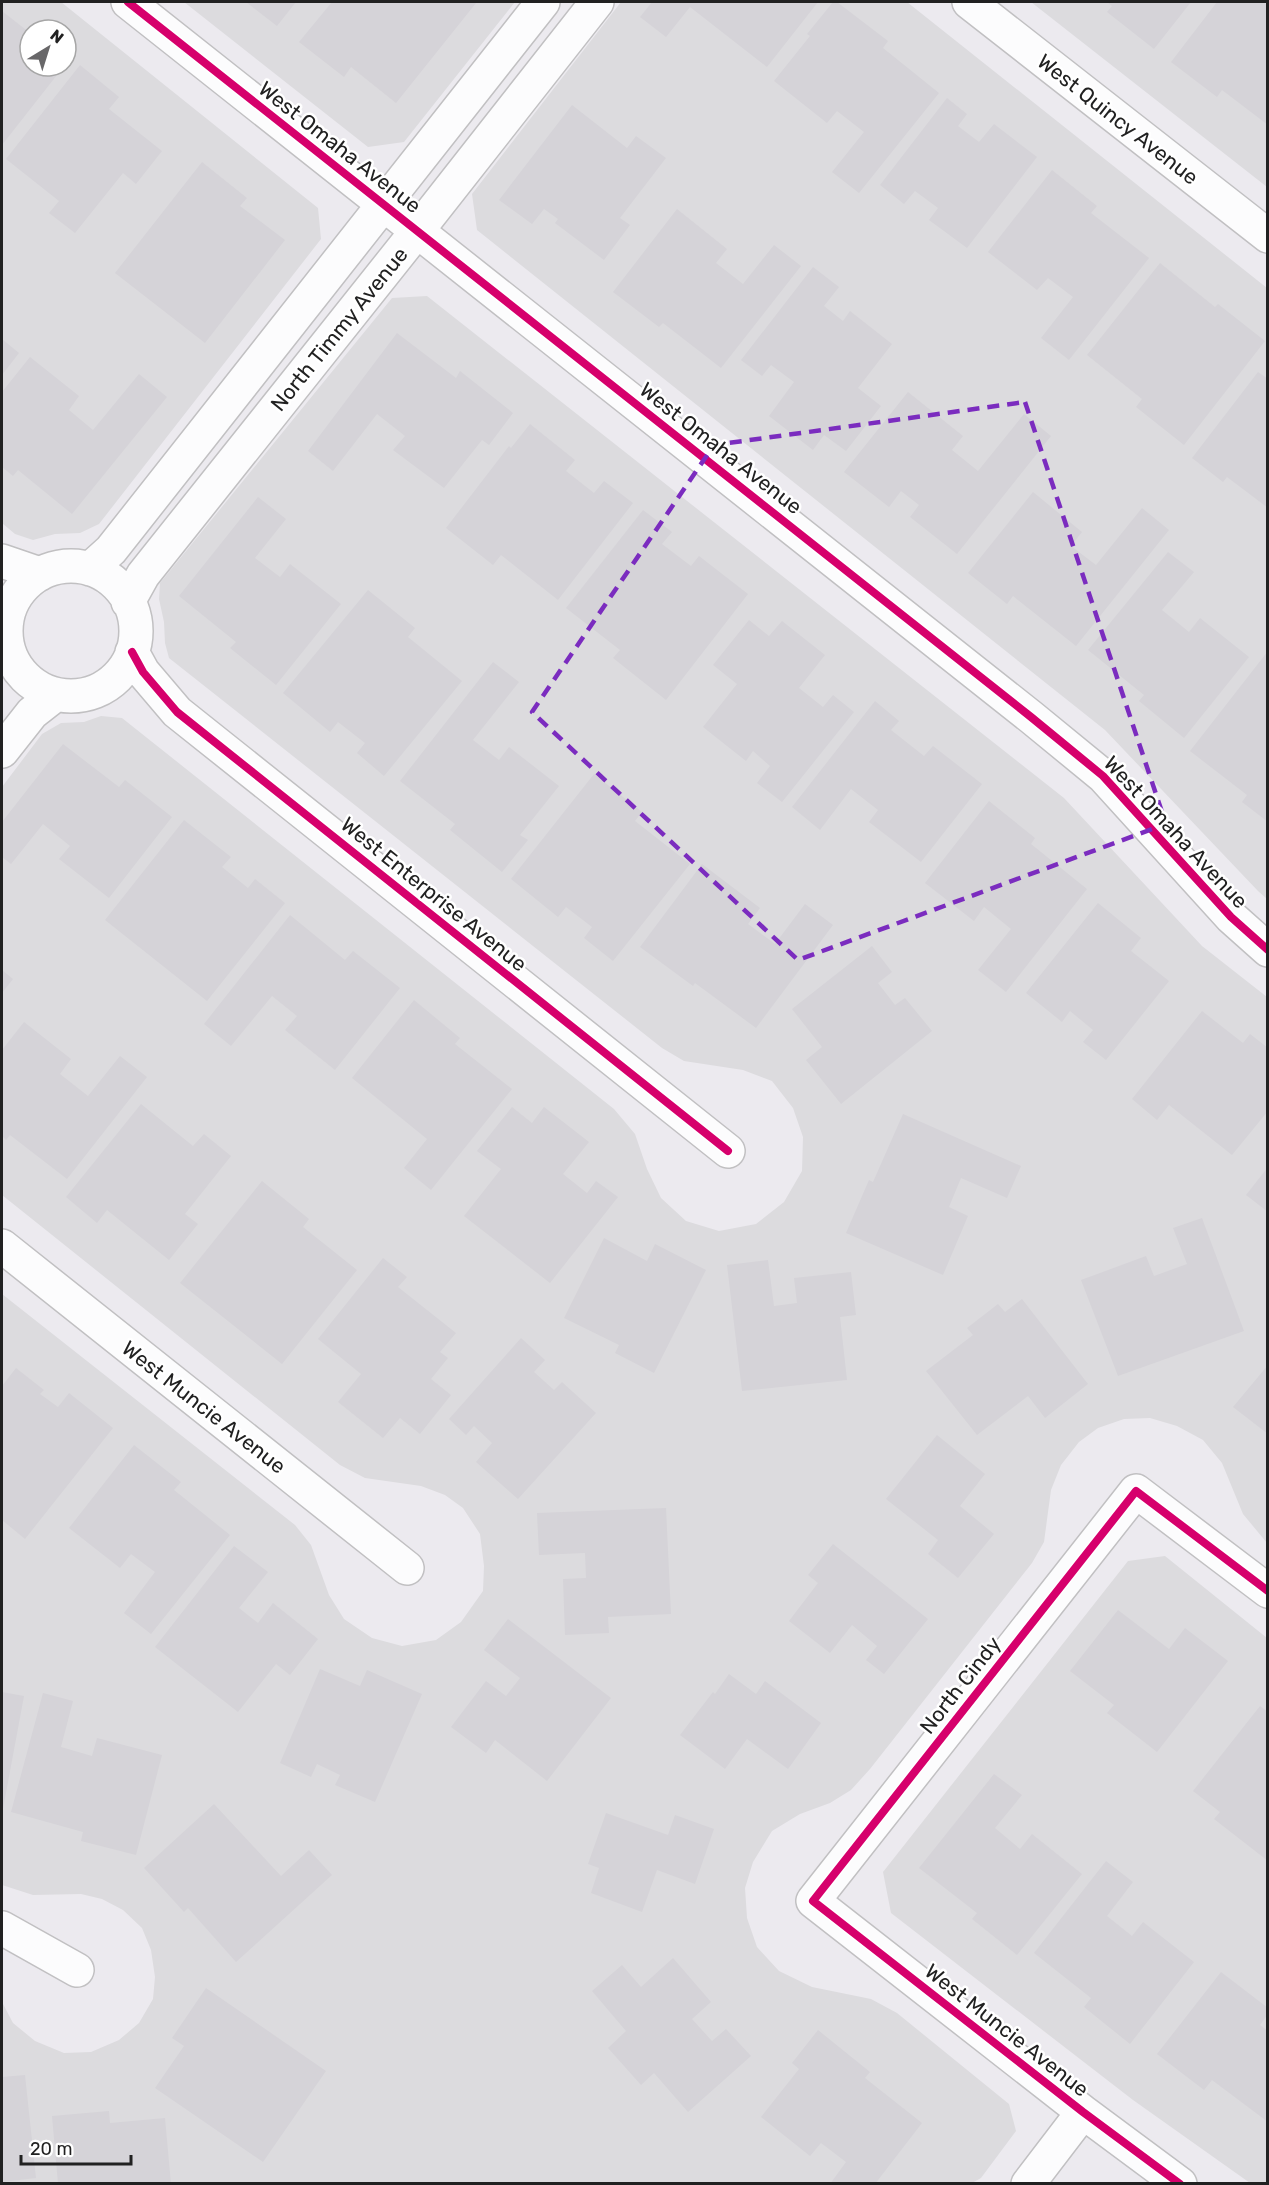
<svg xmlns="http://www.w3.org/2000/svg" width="1269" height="2185" font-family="Rubik,sans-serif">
	<rect width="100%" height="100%" fill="#eceaef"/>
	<path fill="#dcdbde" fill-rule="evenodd" d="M2,2H61L318,208L321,239L99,524L80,533L55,534L33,540L15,534L2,523ZM30,30H66V66H30Z
		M184,2H515L404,142L368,147Z
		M621,2H907L1267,288V899L1258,891L1105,730L477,230L472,194Z
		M1031,2H1267V187Z
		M427,296L1064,798L1202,946L1267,997V1543L1243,1514L1222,1463L1203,1440L1177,1426L1150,1418L1124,1419L1098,1428L1079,1442L1061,1465L1051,1490L1044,1542L1032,1563L870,1769L851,1790L830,1803L800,1814L772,1831L753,1862L745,1888L747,1918L757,1947L779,1971L812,1987L871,1999L897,2013L1009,2104L1016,2131L981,2178L972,2183H2V2002L13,2023L35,2041L64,2053L91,2052L119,2040L139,2023L153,1999L155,1977L151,1950L142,1928L123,1910L102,1899L81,1894L33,1895L2,1885V1294L295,1525L311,1545L329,1595L344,1619L372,1638L402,1646L436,1640L461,1622L483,1591L484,1566L480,1534L463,1508L445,1495L421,1486L365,1478L340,1465L2,1195V787L42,734L61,723L84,722L101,716L122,718L614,1109L635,1134L647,1169L661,1198L686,1221L719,1231L756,1224L784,1202L802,1171L803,1137L793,1108L772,1081L743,1070L684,1061L662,1048L169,658L165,643L164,622L159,599L160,583L392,298Z
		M1165,1556L1267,1638V2183H1250L1133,2100L891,1913L883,1872L1128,1561Z"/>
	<path fill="#d5d3d8" d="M246,2H296L277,26Z
		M332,2H474L476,3L396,103L351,67L344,77L299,42Z
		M652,2H818L767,67L690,7L666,37L640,17Z
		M833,2H837L888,41L883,48L939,93L859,193L832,172L864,132L837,111L827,123L774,81L810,36L807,34Z
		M1107,2H1191L1154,49L1107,12L1112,6Z
		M1217,2H1263L1268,5V125L1222,90L1217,97L1171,62Z
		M2,11L30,33V66H64L2,145Z
		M80,65L119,97L109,109L162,151L136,184L123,173L75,233L49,213L59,201L6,159Z
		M947,98L967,114L958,126L979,142L994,124L1037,157L967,248L929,220L938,208L915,191L904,204L880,185Z
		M572,105L627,148L636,136L666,158L620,218L630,225L604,260L555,223L558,219L544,209L532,224L499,200Z
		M202,162L247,198L240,206L285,240L205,343L115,273Z
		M1052,170L1097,206L1091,213L1149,258L1069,360L1041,338L1073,297L1048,278L1037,290L988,252Z
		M677,209L727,249L716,263L743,284L774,245L801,266L721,368L663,323L659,327L613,292Z
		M1160,263L1215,307L1218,304L1265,341L1184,445L1136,407L1142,399L1087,355Z
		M813,267L839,287L824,306L843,321L850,311L892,344L858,388L881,406L846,451L824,435L813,450L769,416L794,382L771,365L762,376L741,360Z
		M397,333L456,378L460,371L513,413L489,445L482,440L444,488L393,450L405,436L377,414L333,471L308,451Z
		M2,339L19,353L2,375Z
		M30,357L79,396L69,410L93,430L139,374L167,397L72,514L18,470L13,476L2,467V392Z
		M1258,372L1268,379V508L1227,477L1223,482L1192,458Z
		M908,392L963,436L952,450L978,471L1024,414L1051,436L957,554L910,517L919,505L901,491L889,507L844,472Z
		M530,424L575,460L566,471L594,493L604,481L633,503L558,600L501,555L493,565L446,528L509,446L511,448Z
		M1033,492L1082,532L1071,546L1096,565L1142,508L1169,530L1076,646L1013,596L1007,604L968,573Z
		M258,497L286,519L255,558L280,577L290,564L341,604L276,685L230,648L236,642L179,596Z
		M643,510L672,532L662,544L691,566L699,556L748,594L666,700L613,658L620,650L566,608Z
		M1168,552L1194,572L1162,610L1189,632L1200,618L1249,657L1184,738L1139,701L1144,695L1088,650Z
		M368,590L415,628L408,637L462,681L384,776L357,753L365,743L338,722L330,732L283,693Z
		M749,620L769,636L782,621L825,655L799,688L823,707L833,695L854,712L782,802L757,783L770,766L753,751L746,761L703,727L737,684L713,665Z
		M1268,651L1266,711L1268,822L1242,802L1247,795L1190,751Z
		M493,662L519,682L473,740L499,760L509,747L559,786L520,835L528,840L502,872L450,830L455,824L400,781Z
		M875,701L899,721L891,730L924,756L933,746L982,784L921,862L869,822L878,810L851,789L820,830L792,807Z
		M63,744L119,787L125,780L172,817L109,898L59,859L70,846L43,824L11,864L2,857V822Z
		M594,774L642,812L635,821L690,864L613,961L584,938L592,927L566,907L558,917L511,879Z
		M989,801L1035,838L1031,844L1087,889L1006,992L978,970L1011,929L984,907L974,921L925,883Z
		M184,820L231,857L222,867L248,888L255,879L285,903L207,1001L105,920Z
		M702,864L760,908L748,924L775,944L805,904L833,925L756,1028L695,983L693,986L640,947Z
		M1098,903L1141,938L1131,951L1169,981L1106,1060L1083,1042L1093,1030L1070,1011L1062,1022L1026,993Z
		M290,915L345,960L353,951L400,988L335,1070L285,1030L297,1016L272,996L231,1046L204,1024Z
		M872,946L892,972L878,983L895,1005L905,998L932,1031L841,1104L806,1060L822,1047L792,1009Z
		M2,970L13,979L2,993Z
		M414,1000L460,1038L455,1044L512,1089L431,1190L404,1168L427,1139L352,1078Z
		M1202,1011L1243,1043L1250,1034L1268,1048V1111L1232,1155L1169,1105L1157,1120L1132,1099Z
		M24,1022L71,1059L60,1074L88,1096L120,1056L147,1077L67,1179L10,1135L6,1140L2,1136V1050Z
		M141,1104L193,1146L204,1134L231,1156L185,1214L198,1224L169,1260L107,1210L97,1223L66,1197Z
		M512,1107L532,1123L544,1107L589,1142L563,1174L587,1193L596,1181L618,1197L550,1283L464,1216L501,1169L477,1151Z
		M903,1114L1021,1166L1007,1198L961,1178L949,1207L968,1216L943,1275L846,1233L869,1180L873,1182Z
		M1268,1167V1212L1246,1195Z
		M262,1181L309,1219L303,1227L357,1270L282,1364L180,1283Z
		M1202,1218L1244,1331L1118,1376L1081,1280L1146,1256L1154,1276L1187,1264L1173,1228Z
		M604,1238L647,1261L655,1244L706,1270L654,1373L615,1353L619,1345L564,1318Z
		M383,1258L407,1277L398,1287L456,1333L440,1352L448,1358L431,1379L451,1395L420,1434L400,1418L383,1438L338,1402L361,1374L318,1339Z
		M768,1260L774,1306L797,1303L794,1278L851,1272L856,1315L840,1317L847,1380L742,1391L727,1265Z
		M1022,1299L1088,1384L1045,1418L1028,1396L977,1435L926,1371L973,1335L967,1328L998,1304L1005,1312Z
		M521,1338L545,1360L534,1372L554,1390L562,1382L596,1413L518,1499L476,1462L492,1443L474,1426L466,1435L449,1419Z
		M1268,1365V1434L1233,1407Z
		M16,1368L44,1390L40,1394L58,1407L69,1393L113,1428L25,1539L2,1520V1386Z
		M937,1435L985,1474L960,1506L994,1534L958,1578L928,1554L938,1540L886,1499Z
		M134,1445L181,1482L174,1490L230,1535L151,1634L124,1613L155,1572L131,1554L120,1568L69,1528Z
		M666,1508L671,1614L608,1617L609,1633L565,1635L563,1579L586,1578L585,1553L539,1555L537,1513Z
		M833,1544L928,1619L884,1674L866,1660L877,1646L852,1625L830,1653L789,1621L818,1583L808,1575Z
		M234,1546L268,1572L239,1608L258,1623L273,1603L318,1639L290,1675L276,1664L238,1712L155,1647Z
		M1118,1610L1169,1649L1185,1628L1228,1661L1157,1752L1107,1713L1114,1705L1070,1671Z
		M508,1619L611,1698L547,1781L495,1740L486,1753L451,1727L486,1681L506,1696L520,1678L484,1650Z
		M320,1669L360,1686L367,1670L422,1694L375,1802L335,1785L340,1775L317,1764L311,1777L280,1763Z
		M729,1674L756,1694L765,1681L821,1723L788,1769L747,1739L725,1769L680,1735L713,1692L715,1694Z
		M2,1692L24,1696L3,1809H2Z
		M43,1693L73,1701L61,1747L92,1756L97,1738L162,1755L136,1855L81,1841L83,1832L11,1812Z
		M1260,1706L1268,1712V1861L1214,1819L1220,1812L1193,1791Z
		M994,1774L1022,1795L995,1828L1020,1849L1032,1834L1082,1874L1017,1955L972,1919L977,1913L919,1868Z
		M214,1804L281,1876L309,1850L332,1875L236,1962L188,1908L184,1912L144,1868Z
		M606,1813L668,1835L675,1815L714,1829L695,1884L657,1870L642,1912L591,1893L599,1868L588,1864Z
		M1106,1861L1133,1882L1107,1916L1132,1936L1143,1922L1194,1962L1130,2044L1084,2007L1091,1998L1034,1953Z
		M673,1958L711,2002L692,2019L712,2041L726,2029L751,2056L688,2112L654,2073L641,2085L608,2048L626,2031L592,1991L622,1965L641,1987Z
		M1221,1972L1268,2008V2014L1260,2025L1268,2031V2122L1212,2080L1204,2090L1157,2054Z
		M206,1988L326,2071L263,2162L155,2088L184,2046L172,2038Z
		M818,2030L870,2072L865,2078L922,2123L875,2184H830L846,2162L821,2143L810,2156L761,2117L799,2069L792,2063Z
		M25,2075L36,2178L2,2182V2077Z
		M109,2111L110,2123L165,2118L171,2184H58L52,2116Z"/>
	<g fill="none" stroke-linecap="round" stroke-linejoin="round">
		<g stroke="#c1c0c2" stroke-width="36">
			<path id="minor" d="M128,2L1031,717L1103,776L1231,917L1268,950
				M969,2L1268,236
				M2,561L40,574
				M6 631a65 65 0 1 1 130 0a65 65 0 1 1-130 0Z
				M90,569L111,550L543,2
				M128,602L143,575L417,231L597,2
				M132,652L143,672L177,712L728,1151
				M2,751L32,713L55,695
				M2,1246L407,1568
				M2,1928L77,1970
				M1028,2184L1083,2112
				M1180,2184L1083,2112L813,1901L1136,1491L1268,1591"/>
		</g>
		<use href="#minor" stroke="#fcfcfd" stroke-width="33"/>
		<g stroke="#fff" stroke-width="11">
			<path id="cycleway" d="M128,2L1031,717L1103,776L1231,917L1268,950
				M132,652L143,672L177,712L728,1151
				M1180,2184L1083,2112L813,1901L1136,1491L1268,1591"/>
		</g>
		<use href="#cycleway" stroke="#d6006c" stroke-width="8"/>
	</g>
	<path fill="none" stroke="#7b2cbf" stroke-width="4.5" stroke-dasharray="12 8" stroke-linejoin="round" d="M1025,402L1166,824L798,960L532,712L714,445Z"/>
	<g text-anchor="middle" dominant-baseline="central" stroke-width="5" stroke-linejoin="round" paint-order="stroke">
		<g font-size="21" fill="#212121" stroke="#fff">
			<text transform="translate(1118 119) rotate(38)">West Quincy Avenue</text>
			<text transform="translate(340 147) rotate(38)">West Omaha Avenue</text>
			<text transform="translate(339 329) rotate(-51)">North Timmy Avenue</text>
			<text transform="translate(721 448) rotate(38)">West Omaha Avenue</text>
			<text transform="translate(1176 832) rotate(47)">West Omaha Avenue</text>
			<text transform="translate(434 894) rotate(39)">West Enterprise Avenue</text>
			<text transform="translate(204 1407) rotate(38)">West Muncie Avenue</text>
			<text transform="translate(960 1685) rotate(-52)">North Cindy</text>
			<text transform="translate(1007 2030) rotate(38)">West Muncie Avenue</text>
		</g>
	</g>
	<rect width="1269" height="2185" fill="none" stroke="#212121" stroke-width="6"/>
	<g transform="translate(48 48) rotate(38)"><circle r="28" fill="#ffffff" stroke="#a6a6a6" stroke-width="1.5"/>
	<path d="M0-4.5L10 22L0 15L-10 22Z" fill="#686769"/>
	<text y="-9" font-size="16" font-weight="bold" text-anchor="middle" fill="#212121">N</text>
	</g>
	<path d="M21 2155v9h110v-9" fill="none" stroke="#212121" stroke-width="3"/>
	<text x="30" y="2155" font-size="18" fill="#212121" stroke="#ffffff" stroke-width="4.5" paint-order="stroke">20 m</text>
</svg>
